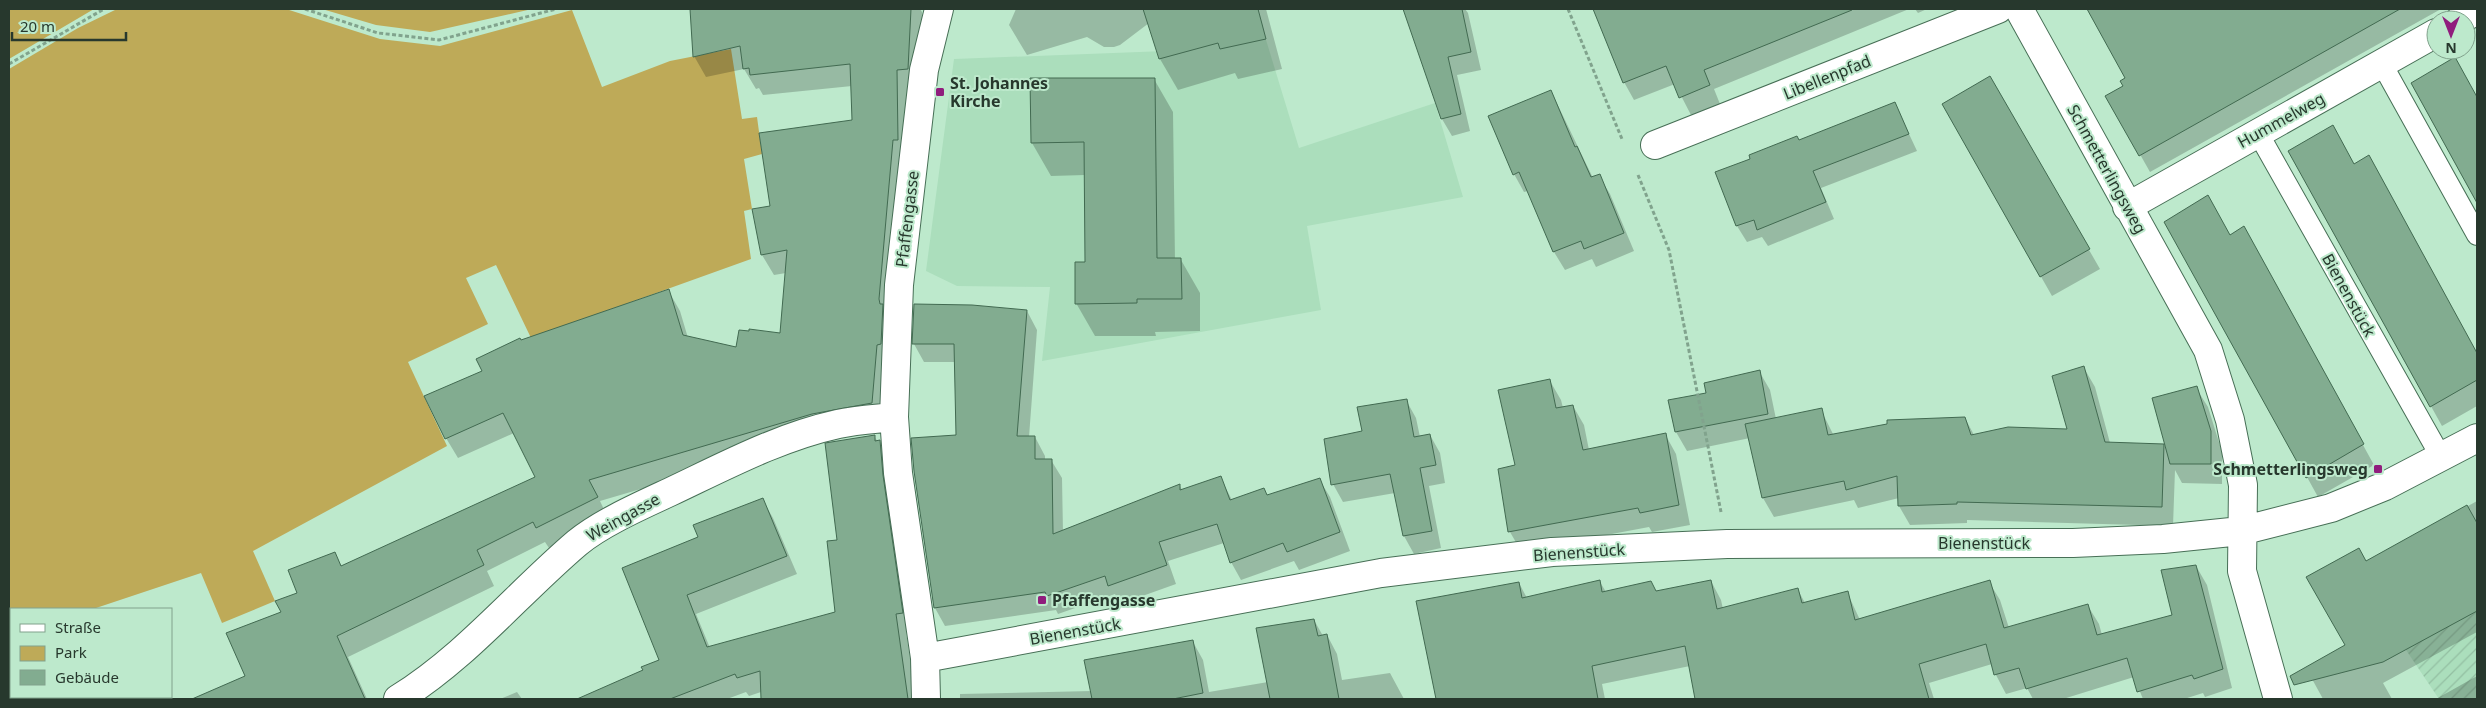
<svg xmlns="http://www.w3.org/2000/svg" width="2486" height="708" font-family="'Noto Sans',sans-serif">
	<defs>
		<pattern id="industrial-furrows" width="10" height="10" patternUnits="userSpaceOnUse" patternTransform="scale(1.25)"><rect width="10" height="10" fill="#abdebc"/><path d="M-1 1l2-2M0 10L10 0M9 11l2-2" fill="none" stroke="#93bfa2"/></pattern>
	</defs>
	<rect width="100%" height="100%" fill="#bde9cc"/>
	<path fill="#abdebc" d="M1263,30L1299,148L1435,103L1463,197L1307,226L1321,310L1042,361L1050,287L957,286L926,271L954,59L1191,50L1218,43L1220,49Z"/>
	<path fill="url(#industrial-furrows)" d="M2477,571V699H2439L2406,650L2390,619Z"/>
	<path fill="#beaa58" d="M9,9H94L9,59Z
		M117,9H286L380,39L440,46L572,10L602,87L670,61L731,49L742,119L757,117L762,154L744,159L752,209L744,211L751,259L531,338L496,265L466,278L488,324L408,362L447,446L253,551L275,601L222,623L201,573L93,609H11V639L9,640V69L78,28Z
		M322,9H532L430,32L376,25Z"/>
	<path fill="#0003" d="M691,9H920L922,12V57L884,424L824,435L600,501L608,518L549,548L545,542L487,571L494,586L348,657L367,699H192L247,677L282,613L334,553L342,567L536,478L514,433L458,458L446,438L483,371L521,342L668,290L680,311L688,338L737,349L781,335L786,273L774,275L762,255L771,207L853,121L852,86L763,95L759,88L756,89L744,69L706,77L694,56Z
		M1016,9H1266L1282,69L1238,79L1235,73L1178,90L1160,59L1149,23L1120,45L1114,47H1104L1087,37L1027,55L1009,25Z
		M1404,9H1465L1468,13L1481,70L1457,75L1470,131L1452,136L1442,119Z
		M1594,9H1661L1673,36L1736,12L1735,9H1909L1714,89L1720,104L1691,115L1675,84L1634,100L1624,82Z
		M1915,9H1927L1918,13Z
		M2096,9H2441L2150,172L2107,96L2124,86L2127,79L2090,12Z
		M1990,78L2100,269L2052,296L1943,104Z
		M1154,79L1173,112L1175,260H1181L1200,293V331L1155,332L1156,336H1095L1076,303L1086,263L1085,175L1051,176L1032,143Z
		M2466,79L2477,99V200L2413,84Z
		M1551,91L1593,178L1599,176L1610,194L1634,251L1596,267L1592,259L1565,270L1554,252L1528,191L1524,192L1514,174Z
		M1895,104L1917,151L1821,188L1834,219L1768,246L1762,237L1747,242L1737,226L1717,173Z
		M2290,152L2354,165L2380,176L2477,355V406L2442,426Z
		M2230,237L2254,247L2374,465L2318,497L2307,477Z
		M1027,311L1037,330L1029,437H1035L1045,456V460H1051L1062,478L1063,532L1180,486L1182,490L1220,477L1232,500L1267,496L1319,479L1330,497L1350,551L1299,570L1294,561L1241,580L1231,562L1224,543L1168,561L1176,584L1120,604L1115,594L1058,614L1056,610L945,626L935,608L915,471L957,436L956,362H924L914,344Z
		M2084,368L2095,387L2110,443L2164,445L2167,450L2196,388L2208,407L2222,452V484L2182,483L2175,470L2173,526L1967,520V523L1910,525L1899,506V498L1858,508L1854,500L1774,517L1763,498L1750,438L1687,451L1676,432L1708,394L1759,371L1770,390L1776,419L1821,410L1834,436L1965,418L1974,435L2069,430Z
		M1550,381L1561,400L1563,408L1573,406L1584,425L1589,450L1665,434L1676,454L1690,525L1652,532L1649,527L1521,551L1510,532L1499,470L1517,466Z
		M1406,400L1416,418L1420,437L1430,435L1440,453L1445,483L1429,486L1441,548L1414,554L1404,536L1395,493L1343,502L1333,484L1363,432Z
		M874,436L890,460L912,631L906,632L916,699H797L792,682L749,696L746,692L727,699H587L661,661L700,538L762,499L773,518L797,574L696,614L710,648L837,613L839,541Z
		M2477,501V632L2383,683L2392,699H2323L2306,668L2346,646L2366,563Z
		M2196,566L2207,585L2232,688L2205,697L2203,693L2184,699H2143L2134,677L2063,699H2033L2027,688L2006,694L1996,675L1992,664L1929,683L1934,699H1875L1873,694L1852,699H1714L1711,688L1690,666L1602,684L1605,699H1437L1417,602L1519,583L1527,598L1600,582L1606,592H1656L1711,581L1721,600L1723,609L1798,590L1805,603L1847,592L1860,620L1989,582L2000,600L2009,628L2088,606L2099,624L2102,635L2174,616Z
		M1314,620L1323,636L1327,635L1337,654L1342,680L1390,673L1404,699H960V694L1092,691L1193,642L1203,660L1209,692L1268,682Z
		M2477,676V699H2436Z
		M517,692L522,699H500Z
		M83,697H138L139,699H77Z"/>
	<path fill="#82ac90" stroke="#426a51" d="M690,9H911L908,69L897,70L898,140H893L879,299L880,304H883L881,344L877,345L872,403L812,414L589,480L598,497L536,528L533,522L477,550L484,565L337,636L365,699H192L245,676L226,633L281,612L275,601L297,593L288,570L335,552L341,566L535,477L503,413L445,439L424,396L482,371L476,359L520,338L521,340L669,289L683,335L736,347L739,330L749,331V329L780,333L787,250L761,255L752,209L770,206L759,133L852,120L850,64L750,75L749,68L743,69L740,46L693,57Z
		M1143,9H1258L1266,39L1220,49L1218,43L1159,59Z
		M1403,9H1462L1471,52L1448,57L1461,114L1441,119Z
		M1593,9H1852V10L1704,70L1710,85L1679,98L1666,66L1623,83Z
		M2087,9H2400L2139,156L2105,96L2123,86L2120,81L2125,78Z
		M2455,57L2477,97V203L2411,83Z
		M1990,76L2090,249L2040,277L1942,104Z
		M1030,78H1155L1157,258H1181L1182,299H1137V303L1075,304V262H1085L1084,142L1031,143Z
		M1551,90L1575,147L1577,146L1591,177L1600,174L1624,233L1584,249L1581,241L1553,252L1519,172L1513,175L1488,116Z
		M1895,102L1909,134L1813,171L1826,202L1757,230L1754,220L1736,226L1715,172L1750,159L1749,155L1797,136L1799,140Z
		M2333,125L2354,164L2369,155L2477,353V380L2430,407L2288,151Z
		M2208,195L2230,235L2244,226L2364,444L2306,478L2164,222Z
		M914,304L972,305L1027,310L1017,436H1035V459H1052L1053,534L1180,484V490L1221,476L1230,500L1264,488L1267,495L1320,478L1340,532L1287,552L1283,543L1230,563L1217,524L1159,542L1167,565L1108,586L1105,576L1047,596L1045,592L934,608L914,471L911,438L956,435L954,344H912Z
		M2084,366L2105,442L2164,444L2162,507L1957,502V504L1898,506L1897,476L1846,490L1844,481L1762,498L1745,424L1822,408L1828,435L1887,424V420L1965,417L1971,435L2008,427L2067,429L2052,376Z
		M1760,370L1768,414L1675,432L1668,400L1706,393L1704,383Z
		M1550,379L1556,408L1573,405L1583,450L1666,433L1679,505L1640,513L1638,508L1508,532L1498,469L1515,465L1498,390Z
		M2197,386L2211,431V464H2170L2152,398Z
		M1407,399L1414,437L1430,434L1436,465L1420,468L1432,531L1403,536L1390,474L1331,485L1324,439L1362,431L1357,407Z
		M875,435V441L880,440L883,475L903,613L896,614L908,699H761L760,671L737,678L735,674L670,699H577L643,670L641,667L659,660L622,568L698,537L693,525L763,498L787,556L687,595L707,647L835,612L827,541L837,540L825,443Z
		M2467,505L2477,523V611L2383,662L2294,685L2290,676L2345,645L2306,577L2359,548L2366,561Z
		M2196,565L2223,669L2194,679L2192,675L2137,692L2127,658L2026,689L2019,668L1994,675L1986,644L1919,664L1929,699H1695L1685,646L1592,666L1598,699H1436L1416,601L1519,582L1522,598L1600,580L1602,592L1651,581L1656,591L1711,580L1717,609L1798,588L1802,603L1848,591L1855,620L1990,580L2004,628L2088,604L2097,635L2172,615L2161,570Z
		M1314,619L1318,636L1327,634L1339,699H1270L1256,628Z
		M1193,640L1203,693L1173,699H1092L1084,660Z"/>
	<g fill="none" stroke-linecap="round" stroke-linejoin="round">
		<g stroke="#476f56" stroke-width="22">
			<path id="lane" d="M2382,64L2477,235
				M2258,133L2441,457"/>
		</g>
		<g stroke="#476f56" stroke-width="30">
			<path id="street" d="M2019,9L2208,350L2230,420L2243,485L2242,571L2278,699
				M2460,20L2477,10
				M1655,145L1998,9
				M2127,207L2436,33
				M925,658L1381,573L1552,552L1727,544L2073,543L2163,539L2241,531L2331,508L2385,486L2477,438
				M398,699C466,657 517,594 577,543C601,523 642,505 670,492C725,466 779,437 838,424C856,420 876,419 894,417
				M926,699L925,658L898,473L894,417L899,285L924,70L939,9"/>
		</g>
		<path stroke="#81a38d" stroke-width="3" stroke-dasharray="4 2.5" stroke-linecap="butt" d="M305,9L378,33L439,40L556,9
			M1568,9L1622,139
			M9,64L104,9
			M1638,175L1669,250L1721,512"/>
		<use href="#lane" stroke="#fff" stroke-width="20"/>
		<use href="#street" stroke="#fff" stroke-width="28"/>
	</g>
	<g fill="#901d7d" stroke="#bde9cc" stroke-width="2">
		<rect x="935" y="87" width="10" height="10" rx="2.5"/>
		<rect x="2373" y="464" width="10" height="10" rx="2.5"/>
		<rect x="1037" y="595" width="10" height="10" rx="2.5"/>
	</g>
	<g text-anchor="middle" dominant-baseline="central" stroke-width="4" stroke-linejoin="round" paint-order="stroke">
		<g font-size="16" fill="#27382d" stroke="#bde9cc">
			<text transform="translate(1827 77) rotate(-22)">Libellenpfad</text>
			<text transform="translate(2281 120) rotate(-29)">Hummelweg</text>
			<text transform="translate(2107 169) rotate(61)">Schmetterlingsweg</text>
			<text transform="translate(907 219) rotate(-83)">Pfaffengasse</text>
			<text transform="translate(2349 295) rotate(61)">Bienenstück</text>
			<text transform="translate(623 517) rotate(-29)">Weingasse</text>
			<text x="1984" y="543">Bienenstück</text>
			<text transform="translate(1579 552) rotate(-4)">Bienenstück</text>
			<text transform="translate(1075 631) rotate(-10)">Bienenstück</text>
		</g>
		<g font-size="16" font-weight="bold" fill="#27382d" stroke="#bde9cc" text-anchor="start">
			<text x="950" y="83">St. Johannes<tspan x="950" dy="18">Kirche</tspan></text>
			<text x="2368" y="469" text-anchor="end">Schmetterlingsweg</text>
			<text x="1052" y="600">Pfaffengasse</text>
		</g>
	</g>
	<rect width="2486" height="708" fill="none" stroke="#27382d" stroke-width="20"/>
	<rect x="10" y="608" width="162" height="90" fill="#bde9cc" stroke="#81a28c"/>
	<rect x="20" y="624" width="25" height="8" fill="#ffffff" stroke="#81a28c"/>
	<text x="55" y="633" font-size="15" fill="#27382d">Straße</text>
	<rect x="20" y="646" width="25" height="15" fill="#beaa58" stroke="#81a28c"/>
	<text x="55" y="658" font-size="15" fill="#27382d">Park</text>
	<rect x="20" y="670" width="25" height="15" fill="#82ac90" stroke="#81a28c"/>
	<text x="55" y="683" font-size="15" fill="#27382d">Gebäude</text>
	<g transform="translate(2451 35) rotate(180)"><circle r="24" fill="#bde9cc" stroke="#81a28c"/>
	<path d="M0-4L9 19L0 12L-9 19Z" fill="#901d7d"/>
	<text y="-8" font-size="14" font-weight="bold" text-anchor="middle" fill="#27382d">N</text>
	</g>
	<path d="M12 32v8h114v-8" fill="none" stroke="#27382d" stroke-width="2.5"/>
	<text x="20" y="32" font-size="15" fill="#27382d" stroke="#bde9cc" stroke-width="4" paint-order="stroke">20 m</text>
</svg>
